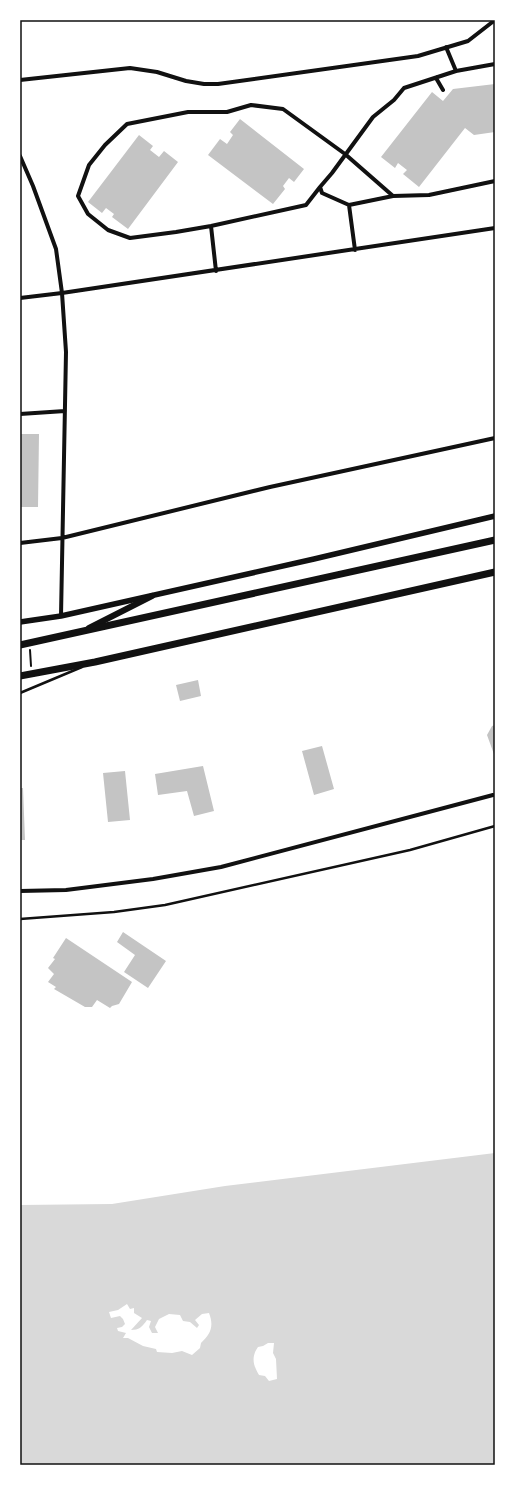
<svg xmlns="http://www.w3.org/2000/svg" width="515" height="1485" font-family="'Zilla Slab',serif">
	<rect width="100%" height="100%" fill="#fff"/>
	<path fill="#d9d9d9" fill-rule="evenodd" d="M495,1153V1465H20V1205L112,1204L225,1186ZM127,1304L130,1309L134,1308V1313L142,1318L131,1330C139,1330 142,1327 147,1320L151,1321L149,1327L152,1333H158L155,1327L159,1319L169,1314L180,1315L183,1321L190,1322L197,1328L199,1325L195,1320L202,1314L209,1313C214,1326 211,1334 201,1343L200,1348L192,1355L182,1351L172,1353L157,1352L156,1349L143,1346L128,1338H123L126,1333L118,1331L117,1328L122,1327L125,1324L123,1319L120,1316L111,1318L109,1312L118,1310ZM268,1343H274L273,1353L276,1359L277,1379L269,1381L265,1376L259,1375C253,1365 251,1357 258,1347L263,1346Z"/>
	<path fill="#c4c4c4" d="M495,84V132L474,135L465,128L419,187L403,174L407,170L398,163L395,168L381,157L432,92L443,101L453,89Z
		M240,119L304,169L294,182L289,178L283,186L285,189L273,204L208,155L220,139L227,144L233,135L230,132Z
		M139,135L153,146L150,150L159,157L164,151L178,162L128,229L112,217L114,214L106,208L102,213L88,202Z
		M20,434H39L38,507H20Z
		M198,680L201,696L180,701L176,685Z
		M495,725V757L487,735L492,726Z
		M322,746L334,789L314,795L302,751Z
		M203,766L214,811L194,816L187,791L158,795L155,774Z
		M125,771L130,820L108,822L103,773Z
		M20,788H23L25,840H20Z
		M123,932L166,961L148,988L124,972L135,955L117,942Z
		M66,938L132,982L119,1004L112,1006L110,1008L97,1000L92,1007H85L54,989L56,987L48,982L54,974L48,968L55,959L53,958Z"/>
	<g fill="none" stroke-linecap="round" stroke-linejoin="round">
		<path stroke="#111" stroke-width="2" d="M30,650L31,666"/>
		<path stroke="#111" stroke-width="2.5" d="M20,693L82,667
			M20,919L114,912L165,905L410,850L495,826"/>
		<path stroke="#111" stroke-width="4" d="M446,47L456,71
			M495,64L456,71L404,88L394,100L373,117L332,173L320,187L322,193L349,205L393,196L429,195L495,181
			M437,77L436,78L443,90
			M20,80L130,68L157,72L186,81L204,84H218L418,56L468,41L495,20
			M20,156L33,186L56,249L62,293L66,352L61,616
			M320,187L306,205L211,226L176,232L130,238L108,230L88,214L78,196L89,165L105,145L127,124L188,112H227L251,105L283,109L345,154L393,196
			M349,205L355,250
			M211,226L216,271
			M20,298L62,293L495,228
			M20,414L65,411
			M20,543L62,538L270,487L495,438
			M20,891L66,890L153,879L221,867L493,795"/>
		<path stroke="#111" stroke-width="5.5" d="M20,622L61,616L314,559L495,516"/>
		<path stroke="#111" stroke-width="6" d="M89,628L152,596"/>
		<path stroke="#111" stroke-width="7" d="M20,645L495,540
			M20,676L95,662L495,572"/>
	</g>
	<rect width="515" height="1485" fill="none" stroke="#ffffff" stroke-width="42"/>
	<rect x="21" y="21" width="473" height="1443" fill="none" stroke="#111" stroke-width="1.5"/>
</svg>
